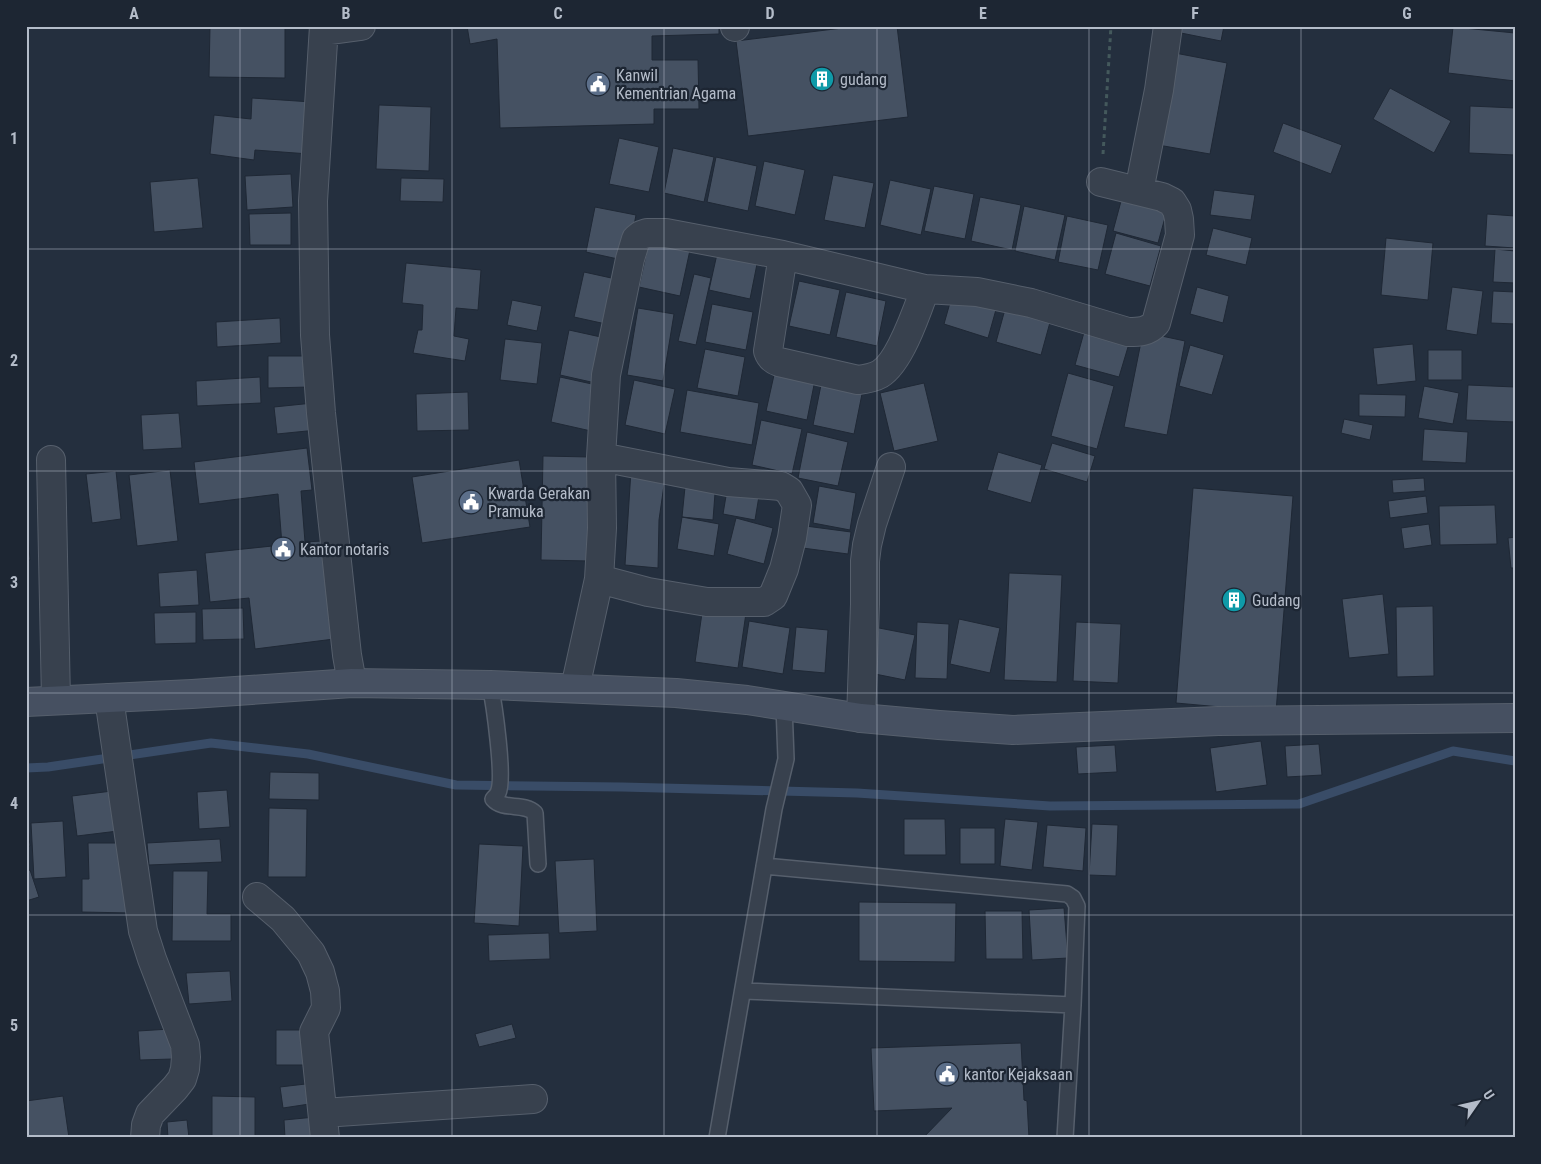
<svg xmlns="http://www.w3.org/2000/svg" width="1541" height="1164" font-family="'Roboto Condensed',sans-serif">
	<rect width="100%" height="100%" fill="#242f3e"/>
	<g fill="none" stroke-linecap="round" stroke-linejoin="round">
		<path stroke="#394c67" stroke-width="9" d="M26,768L48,767L211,743L308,754L456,785L622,787L857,793L1050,806L1299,804L1453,751L1515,761"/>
	</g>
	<path fill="#455162" stroke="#1f2835" d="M210,26H285V78L209,77Z
		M467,26H719V34L652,36V60H698L699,109H654V124L500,128L497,39L470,44Z
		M859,26H897L908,117L748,136L736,41Z
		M1177,26H1224L1221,41L1176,32Z
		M1453,27L1515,33V81L1448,73Z
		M1175,53L1227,63L1210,154L1158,145Z
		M1390,88L1451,121L1434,153L1373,119Z
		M252,98L312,102L309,154L255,150L254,160L210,154L214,115L251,119Z
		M379,105L431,107L429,171L376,169Z
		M1470,106L1515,108V155L1469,153Z
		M1283,123L1342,145L1331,174L1273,152Z
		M619,138L659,147L649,192L609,184Z
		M673,148L714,157L704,202L664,193Z
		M716,157L757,166L748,211L707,202Z
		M764,161L805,170L795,215L755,206Z
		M291,174L293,207L247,210L245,176Z
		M833,175L874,183L865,228L824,220Z
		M198,178L203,228L154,232L150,182Z
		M401,178L444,179L443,202L400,201Z
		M890,180L931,189L921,235L880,225Z
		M934,186L974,194L965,239L924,231Z
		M1124,190L1169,203L1158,243L1113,231Z
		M1214,190L1255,195L1251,220L1210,215Z
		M980,197L1021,205L1012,250L971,241Z
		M1024,206L1065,215L1055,260L1015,251Z
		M595,207L636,215L627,261L586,252Z
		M291,213V245H250L249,214Z
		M1487,214L1515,216V248L1485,246Z
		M1067,216L1108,225L1098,270L1058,262Z
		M1213,228L1252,238L1246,265L1206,255Z
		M1116,233L1161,246L1150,286L1105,274Z
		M1386,238L1433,243L1428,300L1381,295Z
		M649,241L690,250L680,296L639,287Z
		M719,245L759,254L750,299L709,290Z
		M1495,249L1515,251V283L1493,282Z
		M406,263L481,270L478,310L456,308L454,336L469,339L465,361L413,353L418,330H422L423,305L402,303Z
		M584,272L625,281L615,326L574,317Z
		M694,274L711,278L696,345L678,341Z
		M799,281L840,290L830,335L789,326Z
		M1197,287L1229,296L1223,323L1190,314Z
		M1452,287L1483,291L1477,335L1446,330Z
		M1493,291L1515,292V324L1491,323Z
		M846,292L886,301L877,346L836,337Z
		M953,292L997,306L988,338L944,324Z
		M512,300L542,306L537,331L507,325Z
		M1007,302L1052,315L1041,355L996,342Z
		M712,304L753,312L746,350L705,342Z
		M638,308L674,314L663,381L627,375Z
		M280,318L281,343L217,347L216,322Z
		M1086,325L1131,337L1119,377L1075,365Z
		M569,330L610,339L600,384L560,375Z
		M1143,332L1185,341L1167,435L1124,427Z
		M505,339L542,343L537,384L500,380Z
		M1413,344L1416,381L1377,385L1373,348Z
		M1190,345L1224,355L1212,395L1179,386Z
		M705,349L745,357L738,396L697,388Z
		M1428,350H1462V380H1428Z
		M268,356H309L310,387L268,388Z
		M776,366L816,375L807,420L766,411Z
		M1068,373L1114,386L1097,449L1051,436Z
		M260,377L261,403L197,406L196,381Z
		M560,377L601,386L591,431L551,422Z
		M634,380L675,389L665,434L625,425Z
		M822,380L863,389L854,434L813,425Z
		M924,383L938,441L894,451L880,393Z
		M1468,385L1515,387V422L1466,420Z
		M1424,386L1459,393L1453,424L1418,418Z
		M687,390L759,403L752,445L680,432Z
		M468,392L469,430L417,431L416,394Z
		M1359,394L1406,395L1405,417L1359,416Z
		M313,403L317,430L277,434L274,407Z
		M179,413L182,448L143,450L141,415Z
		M1344,419L1373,425L1370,440L1341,433Z
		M761,420L802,429L792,474L752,465Z
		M1424,429L1468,432L1466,463L1422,461Z
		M807,432L848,442L838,486L798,478Z
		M1052,443L1095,456L1087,482L1044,469Z
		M307,448L312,490L301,491L305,542L322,541L334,639L255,649L249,598L210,602L205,553L282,545L278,494L199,504L194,462Z
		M998,452L1042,465L1031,503L987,490Z
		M543,456L590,457L589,561L541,560Z
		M519,460L530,527L422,543L412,477Z
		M170,470L178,541L137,546L129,475Z
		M631,470L665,478L659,520L658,568L625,565Z
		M116,471L121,519L92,523L86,474Z
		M686,477L716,480L713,520L682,517Z
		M1424,478L1425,491L1393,493L1392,480Z
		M819,486L856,493L850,530L813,523Z
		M1193,488L1293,496L1276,712L1176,703Z
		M727,490L759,496L755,520L723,514Z
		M1426,496L1428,513L1390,518L1388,501Z
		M1495,505L1497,544L1440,545L1439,506Z
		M26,510L30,560H26Z
		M682,517L719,524L714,556L677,549Z
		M736,518L773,528L764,564L727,554Z
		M1429,524L1432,545L1404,549L1401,528Z
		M798,525L851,532L848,554L795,547Z
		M1515,537V568H1511L1508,538Z
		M197,570L199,605L160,607L158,573Z
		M1009,573L1062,575L1057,682L1004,680Z
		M1383,594L1389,654L1349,658L1342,599Z
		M703,606L746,613L738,668L695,662Z
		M1433,606L1434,676L1397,677L1396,607Z
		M243,608L244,639L203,640L202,609Z
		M196,612V643L155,644L154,613Z
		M959,619L1000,628L990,673L950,664Z
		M749,621L790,628L783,674L742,667Z
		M917,622L949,624L947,679L915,678Z
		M1076,622L1121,624L1118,683L1073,681Z
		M796,627L828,630L825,673L792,670Z
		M874,627L915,635L905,680L865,672Z
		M1261,741L1267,785L1216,792L1210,748Z
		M1319,744L1322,775L1287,777L1285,746Z
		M1115,745L1117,772L1078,774L1076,747Z
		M270,772L319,773V800L269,799Z
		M227,790L230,827L199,829L197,792Z
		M112,791L118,831L77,836L72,796Z
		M269,808L307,809L306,877H268Z
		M26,810L30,846H26Z
		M904,819H945L946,855H904Z
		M1005,819L1038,822L1032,870L1000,866Z
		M63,821L66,877L34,879L31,823Z
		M1092,824L1118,825L1116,876L1089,875Z
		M1047,825L1086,828L1083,871L1043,867Z
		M960,828H995V864H960Z
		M220,839L222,862L149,865L147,843Z
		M88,843H123L132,913L82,912V879H89Z
		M479,844L523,846L519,926L474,923Z
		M594,859L597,931L559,933L555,861Z
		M30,870L39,897L26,901V871Z
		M173,871H208L207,914H231V941H172Z
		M859,902L956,903L955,962L859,961Z
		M1064,908L1068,958L1032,960L1029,910Z
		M985,911H1022L1023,959H986Z
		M549,933L550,959L489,961L488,935Z
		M230,971L232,1001L189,1004L186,973Z
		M512,1024L516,1038L479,1047L475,1034Z
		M170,1029L172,1059L140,1060L138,1031Z
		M276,1030H304L305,1065H276Z
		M1021,1043L1024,1100L1027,1101L1029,1138H923L952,1108L874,1111L871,1048Z
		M314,1083L316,1103L283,1108L280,1087Z
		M63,1096L69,1138H26V1101Z
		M212,1096L255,1097V1138H212Z
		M315,1117L317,1138H285L284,1120Z
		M187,1120L189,1138H168L167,1122Z"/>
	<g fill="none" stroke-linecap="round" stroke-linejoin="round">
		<g stroke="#565f6c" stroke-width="18">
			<path id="lane" d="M490,685C494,703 505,779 498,793C497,795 495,797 493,799C503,811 524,802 535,813L538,864
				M764,866L1067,894L1073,898L1077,906L1073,1005L1065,1138
				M744,991L1073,1005
				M717,1138L774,809L786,759L784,706"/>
		</g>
		<g stroke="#565f6c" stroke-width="30">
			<path id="street" d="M324,26L313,201L315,335L321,413L347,655L352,683
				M735,26V27
				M324,31L361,26
				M1139,191L1159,90L1168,26
				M783,255L768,351C770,357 773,360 779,362L858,380C866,379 873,378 880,374C900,362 917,311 925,289
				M51,460L56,700
				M599,579L648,592L707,602H764L773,596L784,569L792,538L797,505L789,491L781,486L728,482L601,457
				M575,688L599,579L602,528L601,457L606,375L630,259L636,239L641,235L647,233H666L783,255L925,289L977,292L1031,303L1128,332C1139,332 1148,332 1156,323L1180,235L1179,219L1177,210L1172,202L1162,197L1101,182
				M109,698L143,931L152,959L185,1045L186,1057L185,1069L182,1079L175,1088L150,1114L146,1125L145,1138
				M861,718L865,604V561L867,545L872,524L891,467
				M257,897L283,919L311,953L320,972L325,991L326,1008L314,1032L325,1138
				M323,1113L533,1099"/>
		</g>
		<g stroke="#565f6c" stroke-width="30">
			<path id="secondary" d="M26,702L192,694L352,683L490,685L676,693L747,700L861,718L939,725L1013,730L1218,721L1515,718"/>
		</g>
		<path stroke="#44595c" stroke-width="3" stroke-dasharray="4 4" stroke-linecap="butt" d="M1103,154L1111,26"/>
		<use href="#lane" stroke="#38414e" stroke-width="15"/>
		<use href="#street" stroke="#38414e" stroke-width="28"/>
		<use href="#secondary" stroke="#465061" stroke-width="28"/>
	</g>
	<path fill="none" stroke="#b4bcc9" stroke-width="1" stroke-opacity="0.55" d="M240,26V1138M452,26V1138M664,26V1138M877,26V1138M1089,26V1138M1301,26V1138M26,249H1515M26,471H1515M26,693H1515M26,915H1515"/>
	<defs>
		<g id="building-disc" transform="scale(1.25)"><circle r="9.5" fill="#0f9aa8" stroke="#1d2633"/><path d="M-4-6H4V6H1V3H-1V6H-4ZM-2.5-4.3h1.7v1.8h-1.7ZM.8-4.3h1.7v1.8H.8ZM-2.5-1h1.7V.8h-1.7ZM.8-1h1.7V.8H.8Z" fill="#fff"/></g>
		<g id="civic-disc" transform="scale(1.25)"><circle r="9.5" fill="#5c6f8a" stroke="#1d2633"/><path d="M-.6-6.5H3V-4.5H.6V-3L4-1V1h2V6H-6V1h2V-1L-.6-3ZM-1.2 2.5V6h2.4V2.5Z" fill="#fff"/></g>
	</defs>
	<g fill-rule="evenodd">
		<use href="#building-disc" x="822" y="79"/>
		<use href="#civic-disc" x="598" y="84"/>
		<use href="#civic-disc" x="471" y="502"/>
		<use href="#civic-disc" x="283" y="549"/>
		<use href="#building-disc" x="1234" y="600"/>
		<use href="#civic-disc" x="947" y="1074"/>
	</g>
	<g text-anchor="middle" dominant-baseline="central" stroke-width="4.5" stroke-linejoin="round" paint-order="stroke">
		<g font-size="16" fill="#b4bcc9" stroke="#1d2633" text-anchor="start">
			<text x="616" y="75">Kanwil<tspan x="616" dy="18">Kementrian Agama</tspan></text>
			<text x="840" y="79">gudang</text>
			<text x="488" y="493">Kwarda Gerakan<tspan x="488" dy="18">Pramuka</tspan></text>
			<text x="300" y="549">Kantor notaris</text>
			<text x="1252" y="600">Gudang</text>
			<text x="964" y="1074">kantor Kejaksaan</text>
		</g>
	</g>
	<rect width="1541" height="1164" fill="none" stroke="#1d2633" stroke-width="55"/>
	<g transform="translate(1478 1102) rotate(56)" stroke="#1d2633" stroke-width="4" paint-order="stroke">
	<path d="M0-4L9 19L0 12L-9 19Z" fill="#b4bcc9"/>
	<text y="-8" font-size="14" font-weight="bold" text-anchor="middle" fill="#b4bcc9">U</text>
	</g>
	<rect x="28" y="28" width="1486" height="1108" fill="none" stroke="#b4bcc9" stroke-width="2"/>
	<g font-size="16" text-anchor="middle" font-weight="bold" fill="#b4bcc9">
		<text x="134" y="19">A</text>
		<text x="346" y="19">B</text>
		<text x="558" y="19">C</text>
		<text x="770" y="19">D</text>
		<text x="983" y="19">E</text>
		<text x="1195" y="19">F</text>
		<text x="1407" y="19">G</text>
		<text x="14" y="144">1</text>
		<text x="14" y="366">2</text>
		<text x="14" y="588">3</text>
		<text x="14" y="809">4</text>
		<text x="14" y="1031">5</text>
	</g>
</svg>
